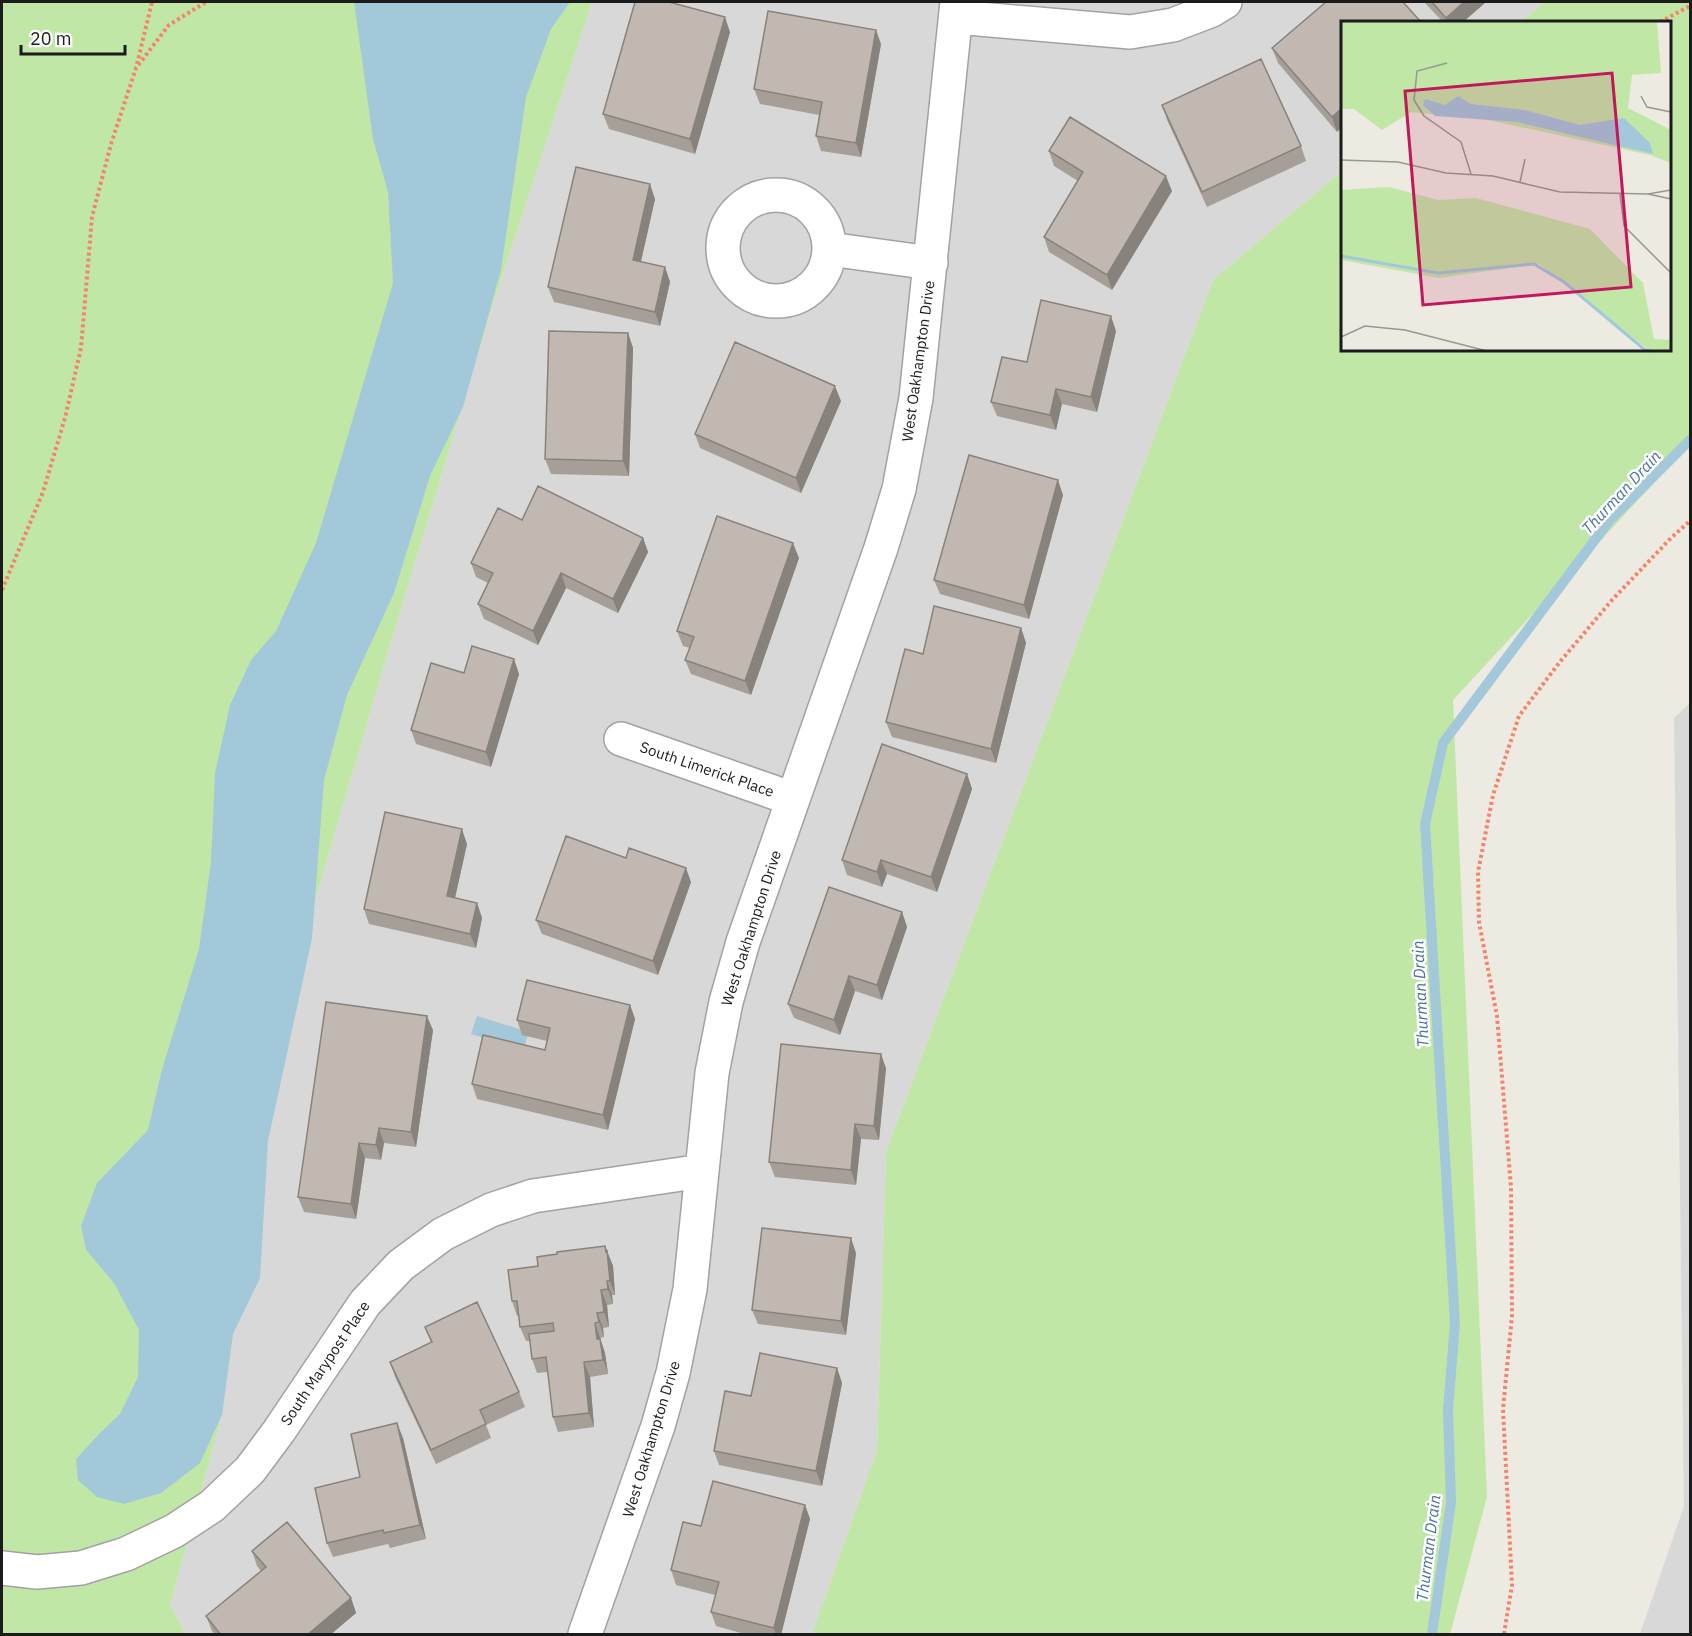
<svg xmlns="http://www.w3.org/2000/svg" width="1692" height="1636" font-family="'IBM Plex Sans',sans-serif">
	<rect width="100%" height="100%" fill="#edeae1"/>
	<path fill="#d9d8d8" d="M592,2H1545L1520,22H1342V171L1213,280L886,1152L877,1450L812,1634H185L170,1605L219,1426L286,1000L387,655L495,298Z
		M1690,703V1634H1640L1684,1506L1674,718Z"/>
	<path fill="#c1e7a7" d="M2,2H592L495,298L387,655L286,1000L219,1426L170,1605L185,1634H2Z
		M1545,2H1690V444L1453,700L1487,1497L1450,1634H812L877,1450L886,1152L1213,280L1342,171V350H1670V22H1520Z"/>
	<path fill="#a2c8da" d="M354,2H570L551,29L526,97L501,270L463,407L430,476L394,593L347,695L324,780L312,938L268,1141L260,1278L233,1334L222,1415L200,1463L161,1493L124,1504L97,1497L78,1480L76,1459L99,1434L120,1414L138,1377L139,1330L114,1283L86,1250L81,1226L97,1183L148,1130L161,1073L199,949L211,862L215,773L230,705L251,660L276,631L316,543L393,283L388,192L373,139Z
		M477,1016L529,1032L523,1050L471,1034Z"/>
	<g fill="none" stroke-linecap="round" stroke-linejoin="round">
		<path stroke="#a2c8da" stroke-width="10" d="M1432,1634L1451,1502L1448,1410L1455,1323L1425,824L1443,743L1609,521L1690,440"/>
		<g stroke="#a2a2a2" stroke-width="36">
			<path id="street" d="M956,17L1130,32L1173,25L1212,10L1225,2
				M723 248a53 53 0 1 1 106 0a53 53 0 1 1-106 0Z
				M829,249L931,263
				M621,739L793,799
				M2,1568L37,1572L81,1568L126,1554L174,1531L212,1506L250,1470L279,1431L365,1303L401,1265L443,1234L491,1210L533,1196L702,1171
				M585,1634L658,1426L673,1373L690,1289L712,1073L726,1002L743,942L881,548L899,489L916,398L957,2"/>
		</g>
		<path stroke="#f68369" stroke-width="4" stroke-dasharray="3 3" stroke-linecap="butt" d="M1660,22L1690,6
			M137,64L152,2
			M2,590L43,492L65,418L81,348L92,217L111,144L136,68L169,25L206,2
			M1504,1634L1512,1585L1503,1409L1512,1316L1511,1187L1497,1016L1479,922L1478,872L1493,795L1519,716L1559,663L1612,600L1671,538L1690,521"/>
		<use href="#street" stroke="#fff" stroke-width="33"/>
	</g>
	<path fill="#a69f98" d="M1326,2L1337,132L1278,63L1272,48Z
		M1424,2H1486L1463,22H1443Z
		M730,32L695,154L609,129L603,114Z
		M881,44L861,157L821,151L816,136L819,115L760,104L754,89Z
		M1162,105L1301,146L1306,161L1207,207L1167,120Z
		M1049,151L1172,191L1112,290L1049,252L1044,237L1078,181L1054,166Z
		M655,199L641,262L665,267L670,282L660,326L554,302L548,287Z
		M1116,331L1097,412L1062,404L1056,430L997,416L991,402L1027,362Z
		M628,333L633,348L629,476L551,474L545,459Z
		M841,401L801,493L700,448L695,434Z
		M1063,495L1029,619L940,594L934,580Z
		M522,520L643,538L648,552L618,613L566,588L538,645L484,619L478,604L488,583L476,577L471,563Z
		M799,558L751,695L691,674L685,660L690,648L683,646L677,631Z
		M1021,628L1026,643L996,763L892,737L886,722L923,654Z
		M514,659L519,674L491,767L416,744L411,730L464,673Z
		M967,774L972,789L937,892L887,874L882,887L847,875L842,860Z
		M467,844L455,898L477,903L482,918L476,948L369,924L364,909Z
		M626,858L691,882L658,975L542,934L536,920Z
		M902,912L907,927L882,1000L855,991L840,1035L794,1018L788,1004Z
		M630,1005L635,1019L608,1130L477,1099L472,1084L545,1050L547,1041L522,1035L517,1020Z
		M433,1030L416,1147L384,1143L381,1160L365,1158L356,1219L304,1212L298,1197Z
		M886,1068L879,1140L861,1139L856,1185L775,1177L769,1162Z
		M605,1246L613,1266L615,1295H612L613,1304L607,1305L609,1327L603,1328L604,1337L600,1338L605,1353L608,1374L590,1377L594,1427L558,1432L553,1417L548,1372L537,1373L532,1359L530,1341H526L520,1327L519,1315L517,1316L512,1301L538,1266L557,1254Z
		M856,1253L846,1335L758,1324L752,1310Z
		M425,1327L519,1392L525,1407L486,1425L491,1438L436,1464L395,1377L390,1362L431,1343Z
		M837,1368L842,1383L822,1486L719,1465L714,1451L751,1396Z
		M403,1438L426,1539L390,1548L388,1544L333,1557L327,1543L360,1477Z
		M805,1505L810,1519L781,1635H748L716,1626L711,1612L715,1595L676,1585L671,1570L701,1526Z
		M252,1551L351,1598L356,1613L330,1635H215L212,1631L206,1616L261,1571L257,1566Z"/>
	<path fill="#87827c" d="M1464,2H1486L1463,22H1448L1446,18Z
		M725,17L730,32L695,154L690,139Z
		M876,30L881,44L861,157L856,143Z
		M1342,108V127L1337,132L1332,117Z
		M1166,176L1172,191L1112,290L1107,275Z
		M650,184L655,199L638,274L633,260Z
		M665,267L670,282L660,326L655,312Z
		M1111,316L1116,331L1097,412L1091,397Z
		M628,333L633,348L629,476L623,461Z
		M835,386L841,401L801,493L796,478Z
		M1056,389L1062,404L1056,430L1050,415Z
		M1058,480L1063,495L1029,619L1024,605Z
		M643,538L648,552L618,613L613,599Z
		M793,543L799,558L751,695L745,681Z
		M561,573L566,588L538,645L533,631Z
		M1021,628L1026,643L996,763L991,749Z
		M514,659L519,674L491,767L486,752Z
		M967,774L972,789L937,892L931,877Z
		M462,829L467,844L452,911L447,896Z
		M881,860L887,874L882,887L877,872Z
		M686,868L691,882L658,975L653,961Z
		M477,903L482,918L476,948L470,934Z
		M902,912L907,927L882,1000L877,985Z
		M849,976L855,991L840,1035L834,1020Z
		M630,1005L635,1019L608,1130L603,1115Z
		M427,1016L433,1030L416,1147L411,1132Z
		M881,1054L886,1068L879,1140L874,1126Z
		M855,1124L861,1139L856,1185L851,1170Z
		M379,1128L384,1143L381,1160L376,1145Z
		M359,1143L365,1158L356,1219L351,1204Z
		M851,1238L856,1253L846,1335L841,1321Z
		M605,1246L613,1266L615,1295L610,1281Z
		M607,1281L612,1295L613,1304L608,1289Z
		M601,1290L607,1305L609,1327L604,1312Z
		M597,1313L603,1328L604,1337L599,1322Z
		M595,1323L605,1353L608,1374L597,1339Z
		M584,1362L590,1377L594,1427L589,1413Z
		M837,1368L842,1383L822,1486L816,1471Z
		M397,1423L403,1438L426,1539L420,1525Z
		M805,1505L810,1519L781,1635H776L774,1628Z
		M351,1598L356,1613L330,1635H307Z"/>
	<path fill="#c1b9b1" stroke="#87827c" stroke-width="1.5" d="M635,2H669L725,17L690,139L603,114Z
		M1326,2H1403L1421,22H1342V108L1332,117L1272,48Z
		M1432,2H1464L1446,18Z
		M768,11L876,30L856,143L816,136L822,102L754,89Z
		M1261,59L1301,146L1202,192L1162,105Z
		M1070,117L1166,176L1107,275L1044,237L1083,172L1049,151Z
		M576,167L650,184L633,260L665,267L655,312L548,287Z
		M1041,300L1111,316L1091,397L1056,389L1050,415L991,402L1002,357L1027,362Z
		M549,331L628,333L623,461L545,459Z
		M735,342L835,386L796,478L695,434Z
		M969,455L1058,480L1024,605L934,580Z
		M538,486L643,538L613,599L561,573L533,631L478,604L493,573L471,563L498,508L522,520Z
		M717,516L793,543L745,681L685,660L694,637L677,631Z
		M934,606L1021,628L991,749L886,722L905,649L923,654Z
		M472,646L514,659L486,752L411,730L431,663L464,673Z
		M882,744L967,774L931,877L881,860L877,872L842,860Z
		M385,812L462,829L447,896L477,903L470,934L364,909Z
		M566,836L626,858L629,848L686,868L653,961L536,920Z
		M829,887L902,912L877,985L849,976L834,1020L788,1004Z
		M527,980L630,1005L603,1115L472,1084L483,1035L545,1050L550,1028L517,1020Z
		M326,1002L427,1016L411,1132L379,1128L376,1145L359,1143L351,1204L298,1197Z
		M781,1044L881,1054L874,1126L855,1124L851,1170L769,1162Z
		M762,1228L851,1238L841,1321L752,1310Z
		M605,1246L606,1252L607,1251L610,1281H607L608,1289L601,1290L604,1312L597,1313L599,1322L595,1323L597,1339H600L603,1360L584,1362L589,1413L553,1417L546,1357L532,1359L529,1334L554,1331L553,1323L520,1327L517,1301H512L508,1270L538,1266L537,1257L557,1254V1252Z
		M477,1302L519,1392L480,1410L486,1424L431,1450L390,1362L432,1342L425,1327Z
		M760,1353L837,1368L816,1471L714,1451L725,1391L751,1396Z
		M397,1423L420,1525L384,1533L383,1530L327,1543L315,1488L360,1477L351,1434Z
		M713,1481L805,1505L774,1628L711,1612L719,1582L671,1570L683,1522L701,1526Z
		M287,1522L351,1598L307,1635H221L206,1616L266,1567L252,1551Z"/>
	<g text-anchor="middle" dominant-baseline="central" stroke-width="5" stroke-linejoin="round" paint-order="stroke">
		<g font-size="15" fill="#1b1b1b" stroke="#fff">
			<text transform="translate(918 361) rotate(-82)">West Oakhampton Drive</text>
			<text transform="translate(707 769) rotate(19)">South Limerick Place</text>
			<text transform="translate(751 928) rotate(-72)">West Oakhampton Drive</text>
			<text transform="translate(325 1363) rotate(-56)">South Marypost Place</text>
			<text transform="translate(651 1439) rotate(-73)">West Oakhampton Drive</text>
		</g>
		<g font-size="16" font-style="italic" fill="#4b71a7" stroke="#fff">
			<text transform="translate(1621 492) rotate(-47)">Thurman Drain</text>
			<text transform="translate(1420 994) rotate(-93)">Thurman Drain</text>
			<text transform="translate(1428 1548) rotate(-83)">Thurman Drain</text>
		</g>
	</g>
	<g transform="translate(1341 21)">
		<rect width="330" height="330" fill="#edeae1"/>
		<path d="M0,0H316L320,52L291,54L287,87L330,109V142L309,134L147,99L70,91L41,109L13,88H0ZM48,166L97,179L135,177L249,208L302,262L313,318L330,319V330H309L198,243L98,257L0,239V169Z" fill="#c1e7a7"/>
		<path d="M117,75L130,83L184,89L239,104L283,97L309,122L312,133L176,101L94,95L82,84L84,78L104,84Z" fill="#a2c8da"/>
		<path fill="none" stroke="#a2c8da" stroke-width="3" d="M0,235L97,252L193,243L223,261L304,329L310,330"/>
		<path fill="none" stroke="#999792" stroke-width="1.5" d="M106,42L76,50L73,79L83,95L120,121L130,153M300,75L306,86L330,91M0,139L57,141L105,152L152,155L219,171L307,173M179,161L184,138M330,169L307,173L330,178M279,173L283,205L330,252M0,316L24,305L64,309L146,330"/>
		<path fill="#c2185b" fill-opacity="0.15" stroke="#c2185b" stroke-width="3" d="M271,52L290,266L82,284L64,70Z"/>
		<rect width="330" height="330" fill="none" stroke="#1b1b1b" stroke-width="3"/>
	</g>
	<rect width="1692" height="1636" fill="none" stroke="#1b1b1b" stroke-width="6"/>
	<path d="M21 45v9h104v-9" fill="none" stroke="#1b1b1b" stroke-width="3"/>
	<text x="30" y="45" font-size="18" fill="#1b1b1b" stroke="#ffffff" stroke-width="4.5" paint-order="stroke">20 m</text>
</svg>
